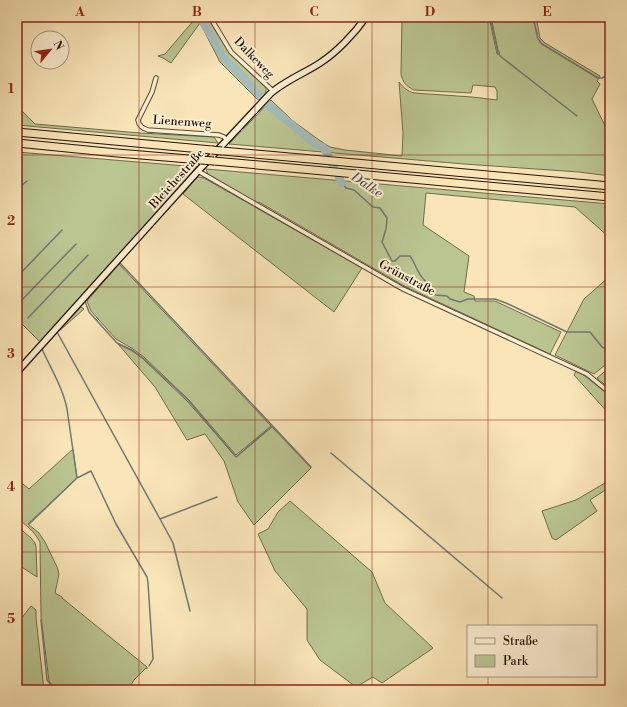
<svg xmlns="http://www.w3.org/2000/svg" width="627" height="707" font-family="'Libre Bodoni',serif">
	<rect width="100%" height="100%" fill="#f9e5b8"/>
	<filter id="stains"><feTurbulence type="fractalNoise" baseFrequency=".005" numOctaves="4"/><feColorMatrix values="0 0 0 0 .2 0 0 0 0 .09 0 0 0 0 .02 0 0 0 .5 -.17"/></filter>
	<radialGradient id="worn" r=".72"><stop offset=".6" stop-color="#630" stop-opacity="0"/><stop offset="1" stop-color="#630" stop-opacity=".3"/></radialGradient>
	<path fill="#bac591" stroke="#706c4c" d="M190,17H207L230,53L266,88V93L258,100L220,62L200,23L171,63L163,58L158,56L165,54L194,20Z
		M402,17H489L497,54L500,53L498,50L491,17H536L540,38L545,43L600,76L597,81L600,84L592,99L610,136V176L579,172L464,164L229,144L271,100L293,121L319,140L330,147L345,150L402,156L403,133L399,82C404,88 407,91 414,93L472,97L497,100V91L495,87L473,85L471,93L414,90C406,86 403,83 401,74Z
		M17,106L35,124L140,133L214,137L218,143L17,125Z
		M17,152L198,167L144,226L40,342L17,319Z
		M206,169L610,204V238L575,207L426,193L423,225L469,256L464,292L474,296L475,301H495L561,332L550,354L404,286L259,202L258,204L208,175Z
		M198,177L204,178L362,268L334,312L183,194L196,178Z
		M119,264L271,426L236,455L189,400L144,357L133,349L116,339L91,311L87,301Z
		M610,276V361L594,374L555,355L584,299Z
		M81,307L84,309L58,332V331Z
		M118,344L132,351L142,358L187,401L236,457L272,427L311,468L254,525L238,502L224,461L205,434L187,440L155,387Z
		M610,367V389L597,378Z
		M576,371L585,376L610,396V415L574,375Z
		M73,449L77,478L28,524L39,533L45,542L57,567L59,574L55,593L62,597V598L147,667V669L146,668L134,680L128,690H56L49,681L41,617L40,542C35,532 26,525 17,518V479L29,489Z
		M610,480V487L590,500L597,511L556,540L552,538L542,511L576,500Z
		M290,501L372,572L385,603L433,648L382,683L373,677L356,687L320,660L307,640V609L275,571L258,534L268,529L278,512Z
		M17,526L31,538L35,543L36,547L37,577L17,564Z
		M31,606L36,610V618L44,690H17V624Z"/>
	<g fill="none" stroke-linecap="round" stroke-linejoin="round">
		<path stroke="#717873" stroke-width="1.5" d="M490,17L498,53L500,56L577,116
			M533,17L538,39L542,44L598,78H602L610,74
			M342,49L358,32L370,17
			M301,77L318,68L330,59
			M342,183L346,188L354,190L373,207L380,208L387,218L386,229L382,242L392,261H395L400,256H410C414,261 415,266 418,271C421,278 428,284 434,289L435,295L447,296L450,299L460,302L468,299H495L506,303L567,332H590L602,347L610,351
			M17,189L27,181
			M120,263L311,467
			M110,274L42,349C51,369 63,388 67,409L77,478L91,471L116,524L147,577L148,583L153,659L149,666
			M17,277L62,230
			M85,301L89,312L117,343L132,350L143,358L188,400L236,457L272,426
			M17,305L76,244
			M28,318L88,255
			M57,332L160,519
			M331,453L502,598
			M29,524L77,478
			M190,611L173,543L160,519L217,497
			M41,620L47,680L55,690"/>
		<path stroke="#a4bcbb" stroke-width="8" d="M200,17L224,58L246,80L267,104L315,144L323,147L325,150L342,183"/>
		<g stroke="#5a4834" stroke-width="5.5">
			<path id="street" d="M210,17L231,52L273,91
				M156,78L152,92L138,120C139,126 142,128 148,130L219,135L224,137L227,140
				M198,171L403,289L587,374L610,393"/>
		</g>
		<g stroke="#251308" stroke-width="8">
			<path id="secondary" d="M17,372L198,171L270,94C284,81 305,73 320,63C337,52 355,33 366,17"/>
		</g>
		<g stroke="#251308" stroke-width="9">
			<path id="highway" d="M17,132L212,150
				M17,143L117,153L201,160
				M222,151L610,186
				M214,161L610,197"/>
		</g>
		<use href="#street" stroke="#fbeed1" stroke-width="3.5"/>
		<use href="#secondary" stroke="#fbeed1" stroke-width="5.5"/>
		<use href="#highway" stroke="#f9e5b8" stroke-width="7"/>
		<g stroke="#251308" stroke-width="9" stroke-linecap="butt">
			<path id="highway-bridge" d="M212,150L222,151
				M201,160L214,161"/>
		</g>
		<use href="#highway-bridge" stroke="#f9e5b8" stroke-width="7"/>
	</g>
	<path fill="none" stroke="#8f2418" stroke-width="1" stroke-opacity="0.55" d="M139,17V690M255,17V690M372,17V690M488,17V626M17,155H610M17,287H610M17,420H610M17,552H610M488,676V690"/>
	<g text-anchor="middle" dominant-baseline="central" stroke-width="4" stroke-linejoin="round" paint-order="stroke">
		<g font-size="12" fill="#251308" stroke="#fbeed1">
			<text transform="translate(254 58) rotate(46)">Dalkeweg</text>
			<text transform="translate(182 122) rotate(4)">Lienenweg</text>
			<text transform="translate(177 179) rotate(-48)">Bleichestraße</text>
			<text transform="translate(407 278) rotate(28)">Grünstraße</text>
		</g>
		<g font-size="13" font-style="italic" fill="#514e47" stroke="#fbeed1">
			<text transform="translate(367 185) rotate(34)">Dalke</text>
		</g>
	</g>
	<rect width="627" height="707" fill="none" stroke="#f9e5b8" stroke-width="44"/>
	<rect x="467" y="625" width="130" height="52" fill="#fbeed1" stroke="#a59681"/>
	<rect x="475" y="638" width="20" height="6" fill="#fbeed1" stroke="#a59681"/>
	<text x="503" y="645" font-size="12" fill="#251308">Straße</text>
	<rect x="475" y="655" width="20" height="12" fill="#bac591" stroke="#a59681"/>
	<text x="503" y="665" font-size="12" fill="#251308">Park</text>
	<g transform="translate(50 50) rotate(61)"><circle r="19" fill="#fbeed1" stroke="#a59681"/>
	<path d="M0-3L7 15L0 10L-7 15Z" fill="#8f2418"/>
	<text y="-6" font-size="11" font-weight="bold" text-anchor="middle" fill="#251308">N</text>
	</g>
	<rect x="22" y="22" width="583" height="663" fill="none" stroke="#8f2418" stroke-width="1.5"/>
	<g font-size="13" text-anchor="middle" font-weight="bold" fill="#8f2418">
		<text x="80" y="16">A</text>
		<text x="197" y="16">B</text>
		<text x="314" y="16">C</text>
		<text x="430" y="16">D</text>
		<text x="547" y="16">E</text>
		<text x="11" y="93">1</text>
		<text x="11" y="225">2</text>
		<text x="11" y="358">3</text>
		<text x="11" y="491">4</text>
		<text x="11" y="623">5</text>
	</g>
	<rect width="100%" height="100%" filter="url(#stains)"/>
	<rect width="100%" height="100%" fill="url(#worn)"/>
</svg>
